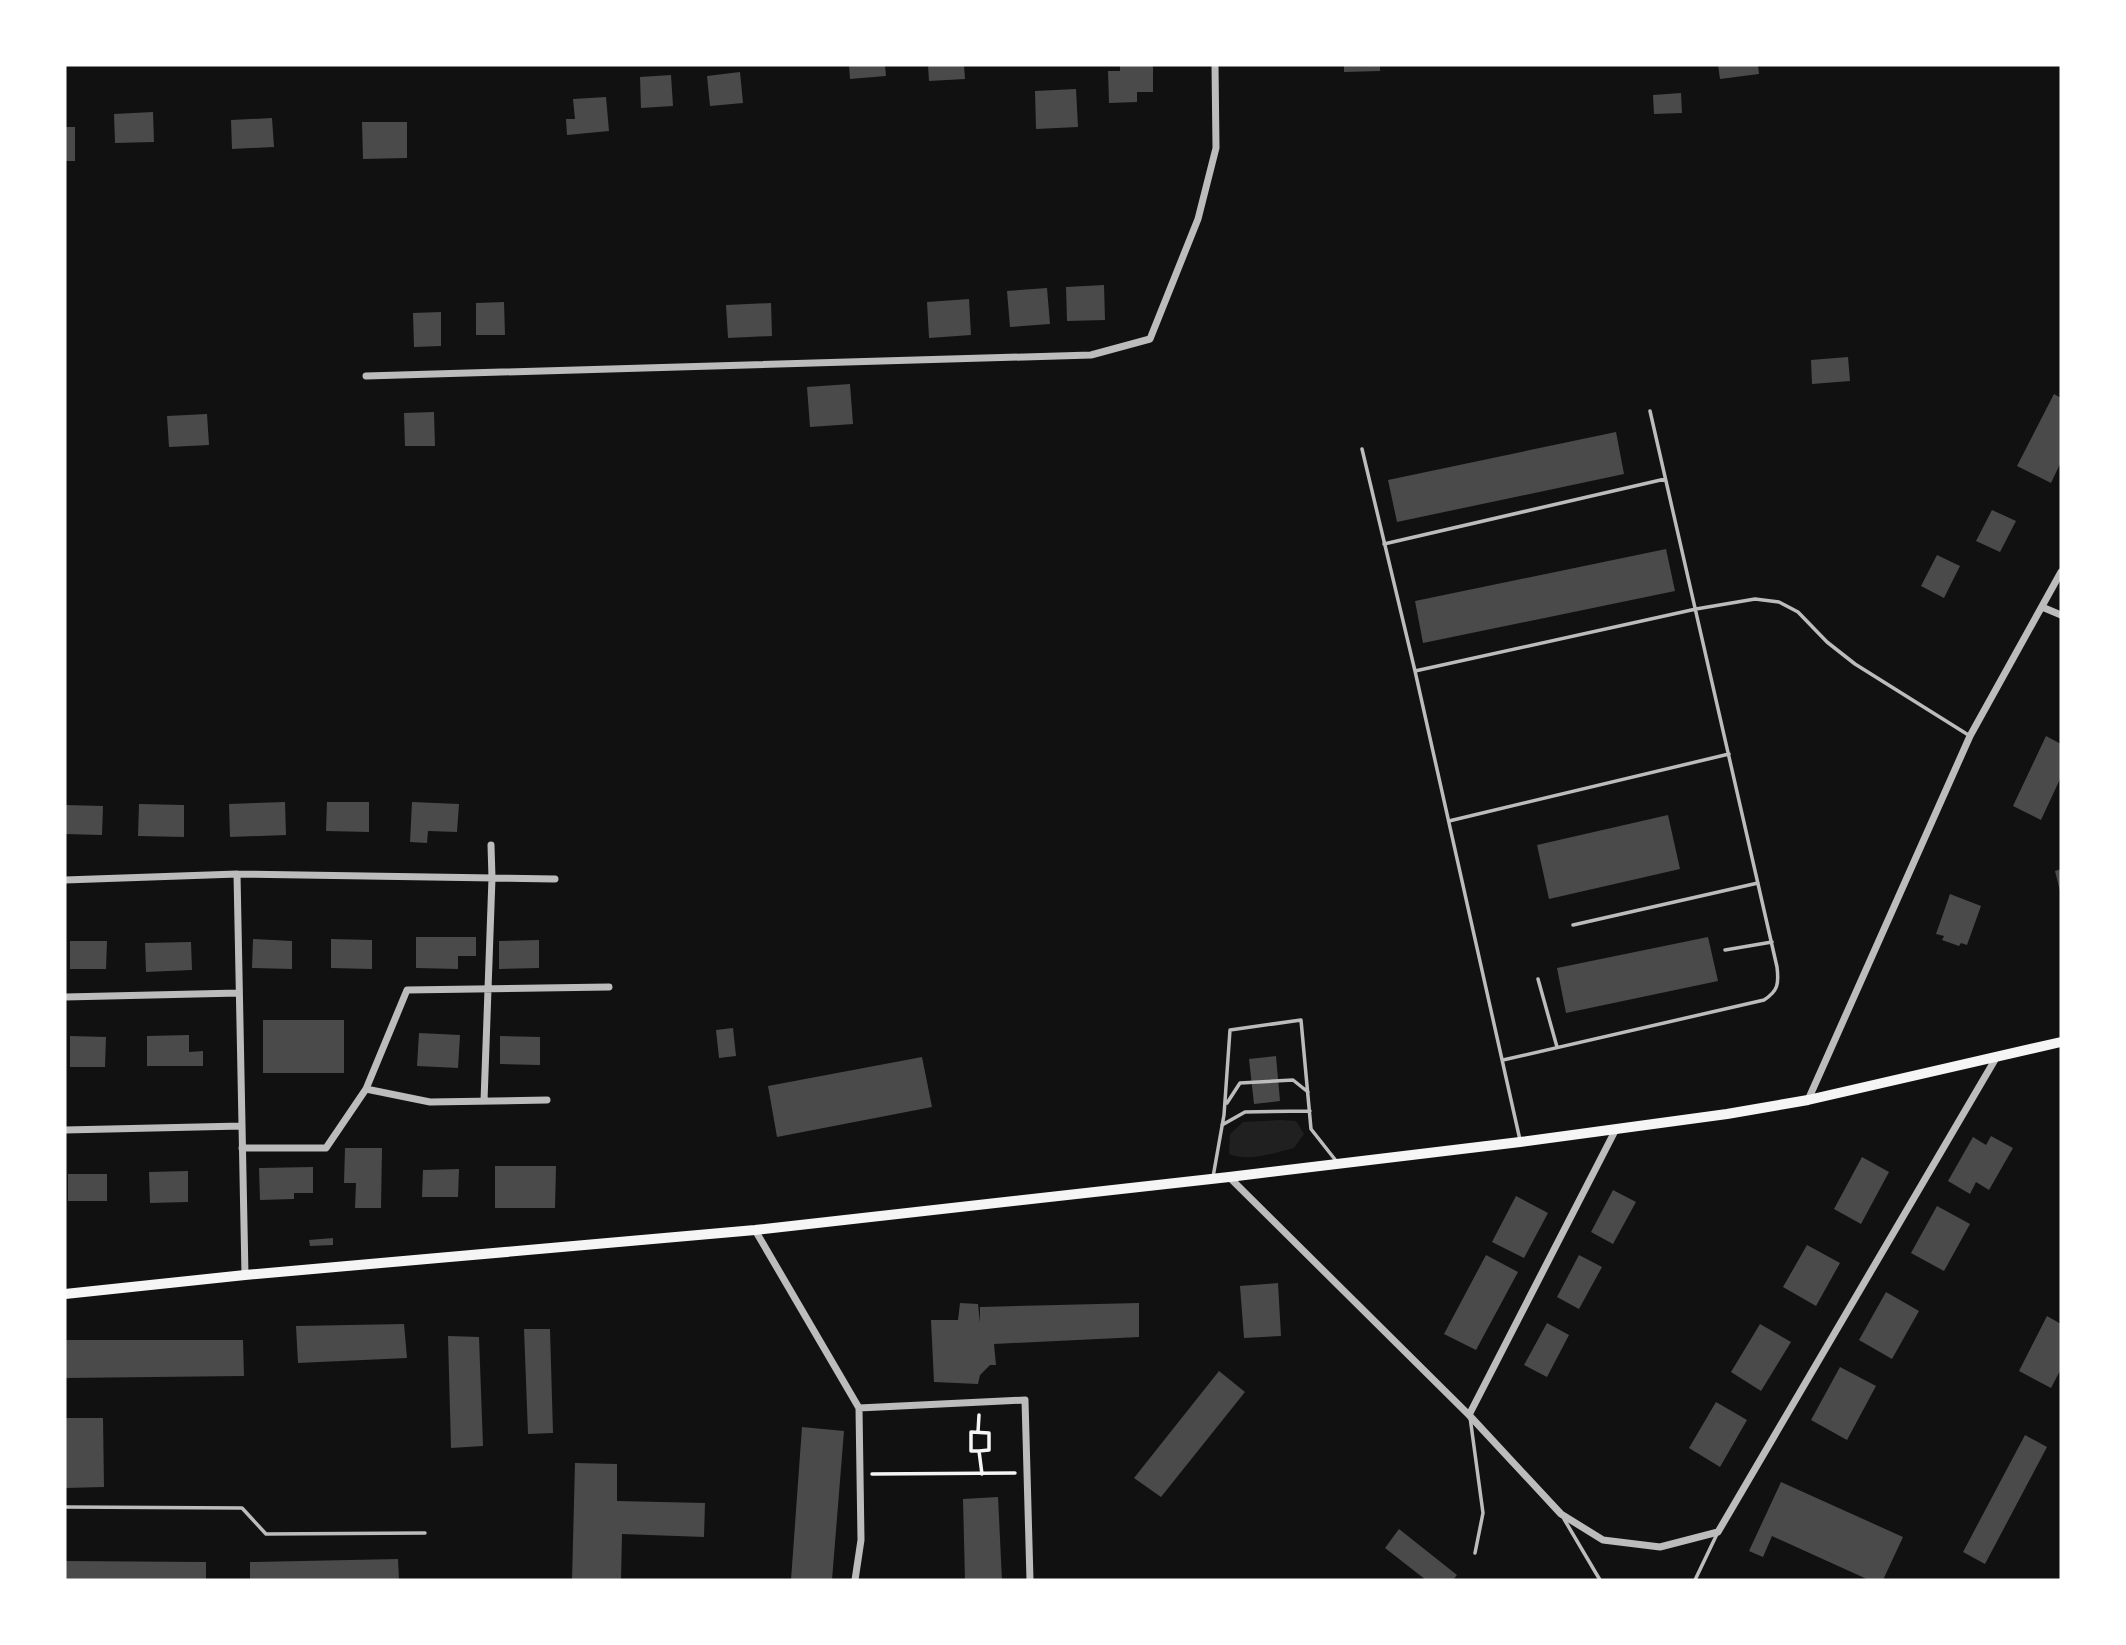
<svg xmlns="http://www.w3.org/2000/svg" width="2126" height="1645" font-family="'Nunito Sans',sans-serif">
	<rect width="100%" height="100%" fill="#111"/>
	<path fill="#202020" d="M1280,1120L1296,1121L1304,1134L1294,1148C1274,1153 1249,1162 1229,1154L1230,1134L1243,1122Z"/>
	<path fill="#4a4a4a" d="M849,65H885L886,76L850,79Z
		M928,65H964L965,79L929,81Z
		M1120,65H1153V92H1137V102L1109,103L1108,71H1120Z
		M1344,65H1380V71L1344,72Z
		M1718,65H1758L1759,74L1720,79Z
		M740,72L743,103L710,106L707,76Z
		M671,75L673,106L641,108L640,77Z
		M1076,89L1078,127L1036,129L1035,91Z
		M1681,93L1682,113L1654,114L1653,95Z
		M606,97L609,131L567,135L566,119H575L573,99Z
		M153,112L154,142L115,143L114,114Z
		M272,118L274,147L232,149L231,120Z
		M362,122H407V158L363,159Z
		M65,127H75V161H65Z
		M1104,285L1105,320L1067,321L1066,287Z
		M1047,288L1050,324L1010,327L1007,291Z
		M969,299L971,335L929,338L927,302Z
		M504,302L505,335H476V303Z
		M771,303L772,336L728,338L726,305Z
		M441,312V346L414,347L413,313Z
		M1848,357L1850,381L1812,384L1811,360Z
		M850,384L853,424L810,427L807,387Z
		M2054,394L2061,398V462L2051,483L2017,466Z
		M434,412L435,446H405L404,413Z
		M207,414L209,445L169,447L167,416Z
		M1616,432L1624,474L1397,522L1388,480Z
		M1992,510L2016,521L2000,552L1976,541Z
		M1666,549L1675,591L1423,643L1415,601Z
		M1937,555L1960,566L1944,598L1921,586Z
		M2046,736L2061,744V777L2041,820L2013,806Z
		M285,802L286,835L230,837L229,804Z
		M327,802H369V832L326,831Z
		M412,802L459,804L457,832L428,831L427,843L410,842Z
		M139,804L184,805V837L138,836Z
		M65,805L103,806L102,835L65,834Z
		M1668,815L1680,869L1549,899L1537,845Z
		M2061,869V891H2060L2055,871Z
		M1950,894L1981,906L1967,945L1961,943L1959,946L1942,940L1944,936L1936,934Z
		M416,937H476V956H458V969L416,968Z
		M1708,937L1718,981L1566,1013L1557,968Z
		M253,939L292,941V969L252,968Z
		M331,939L372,940V969L331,968Z
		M539,940V968L499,969V941Z
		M70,941H107L106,969H70Z
		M191,942L192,970L146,972L145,943Z
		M263,1020H344V1073H263Z
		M733,1028L736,1056L719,1058L716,1030Z
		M419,1033L460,1035L458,1068L417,1066Z
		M189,1035V1052L203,1051V1066H147V1036Z
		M70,1036L106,1037L105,1067H70Z
		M500,1036L540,1037V1065L500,1064Z
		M1276,1056L1280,1101L1254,1104L1249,1059Z
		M922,1057L932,1107L777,1137L768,1086Z
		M1991,1136L2013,1148L1989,1190L1976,1182L1970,1194L1948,1181L1973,1137L1986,1145Z
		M345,1148H382L381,1208H355L356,1183H344Z
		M1862,1157L1889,1172L1861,1224L1834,1209Z
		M495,1166H556L555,1208H495Z
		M313,1167V1193H294V1199L260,1200L259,1168Z
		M459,1169L458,1197H422L423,1170Z
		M188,1171V1202L150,1203L149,1172Z
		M68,1174H107V1201H68Z
		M1613,1190L1636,1202L1613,1244L1591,1232Z
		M1516,1196L1548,1213L1524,1258L1492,1242Z
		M1937,1206L1970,1224L1944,1271L1911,1253Z
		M333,1238V1245L310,1246L309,1240Z
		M1807,1245L1840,1263L1816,1306L1783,1287Z
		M1486,1255L1518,1272L1476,1350L1444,1334Z
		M1579,1255L1602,1267L1579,1309L1557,1297Z
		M1278,1283L1281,1336L1244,1338L1240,1286Z
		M1886,1292L1919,1311L1892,1359L1859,1340Z
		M960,1303L978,1304L980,1323V1307L1139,1303V1337L994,1344L996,1365H990L980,1375L978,1384L934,1382L931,1320H958Z
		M2047,1316L2061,1324V1369L2051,1388L2019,1371Z
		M1547,1323L1569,1335L1547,1377L1524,1365Z
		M404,1324L407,1358L298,1363L296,1326Z
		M1760,1324L1791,1342L1761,1391L1731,1372Z
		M524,1329H550L553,1433L528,1434Z
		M448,1336L479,1337L483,1446L451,1448Z
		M65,1340H243L244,1376L65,1378Z
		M1840,1367L1876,1386L1847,1440L1811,1420Z
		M1219,1371L1245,1392L1161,1497L1134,1478Z
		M1716,1402L1747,1420L1720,1467L1689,1448Z
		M65,1418H103L104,1487L65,1488Z
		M802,1427L844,1431L832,1580H791Z
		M2025,1435L2047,1447L1985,1564L1963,1552Z
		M575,1463L617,1464V1501L705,1503L704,1537L622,1534L621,1580H572Z
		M1781,1482L1903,1537L1883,1580H1869L1772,1536L1763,1557L1749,1551Z
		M998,1497L1002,1580H965L963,1499Z
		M1399,1529L1457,1575L1453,1580H1426L1385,1548Z
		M398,1559L399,1580H250V1562Z
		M65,1561L206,1562V1580H65Z"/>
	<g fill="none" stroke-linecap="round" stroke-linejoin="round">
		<path stroke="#f5f5f5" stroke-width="3.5" d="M978,1432L979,1415
			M979,1451L989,1450V1433L971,1432V1451H979L982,1474
			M872,1474L1015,1473"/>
		<path stroke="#bcbcbc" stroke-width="3.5" d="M1362,449L1415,671L1520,1140
			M1384,544L1665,479
			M1415,671L1696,609L1755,599L1779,602L1798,612L1827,642L1855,664L1970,736
			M1449,821L1729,754
			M1573,925L1758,883
			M1725,950L1772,942
			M1538,979L1557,1047
			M1503,1060L1764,1000C1778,991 1779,984 1777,967L1650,411
			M1227,1103L1240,1083L1293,1080L1308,1092
			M1222,1125L1245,1112L1310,1111
			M1213,1177L1224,1115L1230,1030L1301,1020L1311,1129L1337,1162
			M1470,1417L1483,1513L1475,1553
			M65,1507L242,1508L266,1534L425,1533
			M1564,1519L1600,1580
			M1695,1580L1717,1534"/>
		<path stroke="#bcbcbc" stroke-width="7" d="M366,376L1091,355L1150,339L1198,219L1216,148L1215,65
			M2042,607L2061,615
			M237,874L245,1275
			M65,880L237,874L555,879
			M65,997L239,993
			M366,1089L430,1102L547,1100
			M1808,1100L1970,736L2061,572
			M484,1101L492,878L491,845
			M65,1130L242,1126
			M242,1148H326L366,1089L407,990L609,987
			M1229,1177L1469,1415L1561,1514L1603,1540L1660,1547L1718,1532L1996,1058
			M755,1230L859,1408L861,1540L855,1580
			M859,1408L1025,1400L1030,1580
			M1469,1415L1616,1129"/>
		<path stroke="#f5f5f5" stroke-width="10" d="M65,1294L245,1275L755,1230L1229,1177L1520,1142L1727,1114L1808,1100L2061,1042"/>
	</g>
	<rect width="2126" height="1645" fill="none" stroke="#ffffff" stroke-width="133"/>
</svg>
